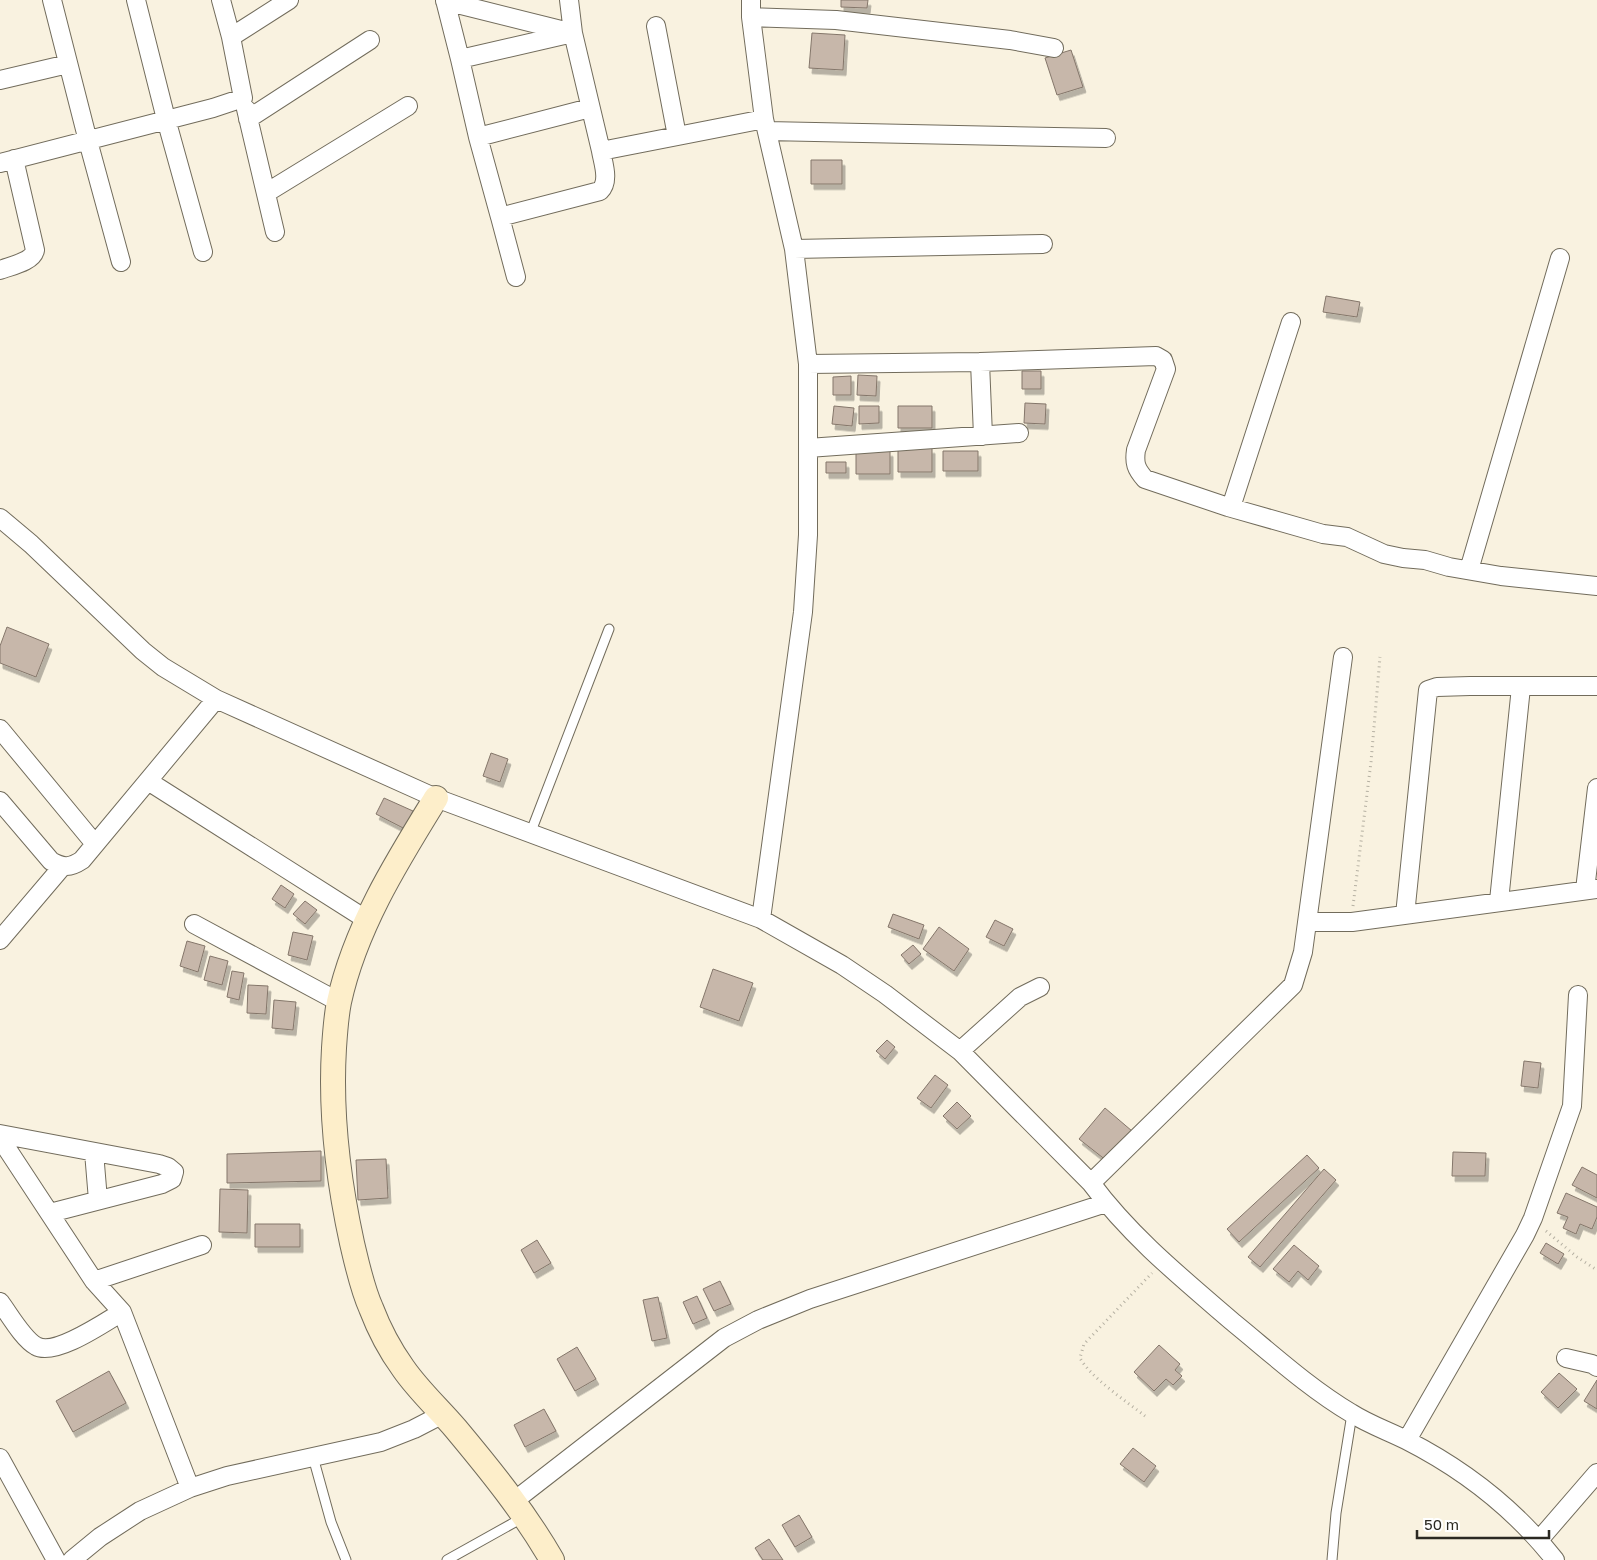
<svg xmlns="http://www.w3.org/2000/svg" width="1597" height="1560" font-family="'Golos Text',sans-serif">
	<defs>
		<filter id="shadow"><feDropShadow dx="3" dy="5.5" stdDeviation="0" flood-color="#0004"/></filter>
	</defs>
	<rect width="100%" height="100%" fill="#f9f2e0"/>
	<path fill="#c7b7aa" stroke="#84766a" filter="url(#shadow)" d="M841,0H868L867,8L841,7Z
		M812,33L845,35L843,70L809,68Z
		M1071,50L1083,87L1057,95L1045,58Z
		M811,160H842V184H811Z
		M1326,296L1360,302L1357,317L1323,312Z
		M1022,371H1041V389H1022Z
		M858,375L877,376L876,396L857,395Z
		M851,376V395H833V377Z
		M1025,403L1046,404L1045,424L1024,423Z
		M834,406L854,408L852,426L832,424Z
		M859,406H879V423L859,424Z
		M898,406H932V428H898Z
		M898,448H932V472H898Z
		M856,451H890V474H856Z
		M943,451H978V471H943Z
		M826,462H846V473H826Z
		M7,627L49,644L36,677L0,663V646Z
		M491,753L508,759L500,782L483,776Z
		M384,798L413,811L405,829L376,814Z
		M281,885L294,894L285,908L272,899Z
		M305,901L317,910L305,924L293,914Z
		M893,914L924,925L919,939L888,927Z
		M995,920L1013,929L1004,946L986,937Z
		M939,927L969,949L954,971L923,949Z
		M293,932L313,936L307,960L288,955Z
		M187,941L205,946L198,972L180,966Z
		M913,945L921,954L909,964L901,955Z
		M210,956L228,961L222,985L204,980Z
		M713,969L753,983L739,1021L700,1007Z
		M232,971L244,973L239,1000L227,997Z
		M248,985L268,986L266,1014L247,1013Z
		M274,1000L296,1002L293,1030L272,1028Z
		M887,1040L895,1047L885,1059L876,1051Z
		M1524,1061L1541,1063L1538,1088L1521,1086Z
		M935,1075L948,1085L931,1108L917,1098Z
		M957,1102L971,1116L957,1129L943,1116Z
		M1105,1108L1132,1131L1107,1161L1079,1139Z
		M321,1151V1181L227,1183V1154Z
		M1453,1152L1486,1153L1485,1176H1452Z
		M1307,1155L1319,1168L1239,1242L1227,1229Z
		M386,1159L388,1198L358,1200L356,1160Z
		M1582,1167L1597,1175V1198L1572,1185Z
		M1324,1169L1336,1180L1260,1267L1248,1257Z
		M220,1189L248,1190L247,1233L219,1232Z
		M1566,1193L1597,1207V1217L1592,1229L1580,1224L1576,1234L1563,1228L1568,1217L1557,1213Z
		M255,1224H300V1247H255Z
		M537,1240L551,1263L534,1273L521,1250Z
		M1546,1243L1564,1254L1558,1264L1540,1253Z
		M1294,1245L1319,1266L1308,1280L1298,1271L1289,1282L1273,1269Z
		M720,1281L731,1304L714,1311L703,1289Z
		M697,1296L707,1318L693,1324L683,1302Z
		M658,1297L667,1338L652,1341L643,1300Z
		M1159,1345L1180,1364L1175,1370L1182,1376L1173,1385L1166,1379L1154,1391L1134,1372Z
		M577,1347L596,1379L575,1391L557,1359Z
		M109,1371L126,1403L73,1432L56,1401Z
		M1559,1373L1577,1389L1558,1408L1541,1392Z
		M1597,1380V1409L1584,1401Z
		M544,1409L556,1431L525,1447L514,1425Z
		M1133,1448L1156,1466L1144,1482L1120,1464Z
		M799,1515L812,1537L795,1547L782,1525Z
		M769,1539L783,1560H763L755,1548Z"/>
	<g fill="none" stroke-linecap="round" stroke-linejoin="round">
		<g stroke="#726c5c" stroke-width="11">
			<path id="lane" d="M530,834L609,629
				M313,1457L331,1522L346,1560
				M447,1560L524,1517
				M1332,1560L1336,1513L1352,1414"/>
		</g>
		<g stroke="#726c5c" stroke-width="20">
			<path id="street" d="M52,0L88,141L121,262
				M136,0L166,119L203,252
				M445,0L460,59L478,137
				M751,0V17L764,119L794,249L808,364V535L803,612L761,919
				M445,1L573,33L601,151L764,119
				M751,17L836,20L1010,40L1054,48
				M656,26L677,136
				M231,37L289,0
				M460,59L573,33L569,0
				M0,80L68,64
				M590,108L478,137L500,217L600,191C610,181 603,163 601,151
				M246,109L275,232
				M248,119L370,40
				M767,131L1106,138
				M0,163L213,108L243,98L231,37L221,0
				M266,193L408,106
				M500,217L516,277
				M794,249L1043,244
				M0,270C10,266 33,262 35,250L14,159
				M980,362L983,436
				M808,364L980,362L1156,356L1163,360L1166,369L1136,450C1134,463 1136,469 1145,479L1228,507L1323,534L1347,537L1384,554L1403,558L1425,560L1449,567L1501,576L1597,586
				M808,448L1019,433
				M1228,507L1233,501L1291,322
				M0,518L31,544L143,651L163,667L216,699L436,798L761,919L842,965L885,994L960,1051L1091,1183C1131,1237 1183,1279 1234,1323C1272,1354 1309,1388 1351,1413C1368,1424 1388,1431 1406,1440C1465,1470 1514,1508 1555,1560
				M1469,570L1560,258
				M0,729L95,844
				M148,781L367,920
				M0,801L51,861C63,868 70,868 82,860L216,699
				M1585,890L1597,788
				M1499,901L1521,687
				M1405,915L1428,690L1437,687L1470,686H1597
				M1307,922H1352L1597,889
				M194,924L339,1002
				M0,940L62,867
				M960,1051L1020,997L1040,987
				M0,1134L159,1164L168,1167L174,1172L172,1179L162,1184L50,1213
				M0,1138L94,1281L122,1312L190,1488
				M94,1152L98,1200
				M1091,1183L1293,985L1303,952L1343,657
				M94,1281L202,1245
				M0,1302C9,1314 23,1339 36,1346C55,1357 105,1322 122,1312
				M1566,1358L1592,1364L1597,1367
				M1407,1440L1525,1235L1533,1218L1572,1106L1578,995
				M0,1458L56,1560
				M514,1501L724,1338L758,1320L810,1299L1106,1203
				M1539,1540L1597,1473
				M72,1560L100,1537L140,1511L190,1488L227,1476L381,1442L414,1429L443,1414"/>
		</g>
		<g stroke="#726c5c" stroke-width="26">
			<path id="secondary" d="M436,798C397,861 355,928 339,1002C336,1017 335,1033 334,1048C330,1114 338,1179 352,1243C357,1264 362,1288 371,1308C379,1329 390,1350 403,1368C418,1390 439,1409 456,1429C491,1471 525,1513 552,1560"/>
		</g>
		<path stroke="#b5b0a2" stroke-width="3" stroke-dasharray="1 4" stroke-linecap="butt" d="M1353,906L1371,762L1380,657
			M1546,1231L1577,1257L1597,1270
			M1145,1416C1126,1401 1091,1378 1080,1358L1084,1344L1152,1273"/>
		<use href="#lane" stroke="#fff" stroke-width="9"/>
		<use href="#street" stroke="#fff" stroke-width="18"/>
		<use href="#secondary" stroke="#fdeeca" stroke-width="24"/>
	</g>
	<path d="M1417 1530v8h132v-8" fill="none" stroke="#2b2922" stroke-width="2.5"/>
	<text x="1424" y="1530" font-size="15" fill="#2b2922" stroke="#ffffff" stroke-width="4" paint-order="stroke">50 m</text>
</svg>
